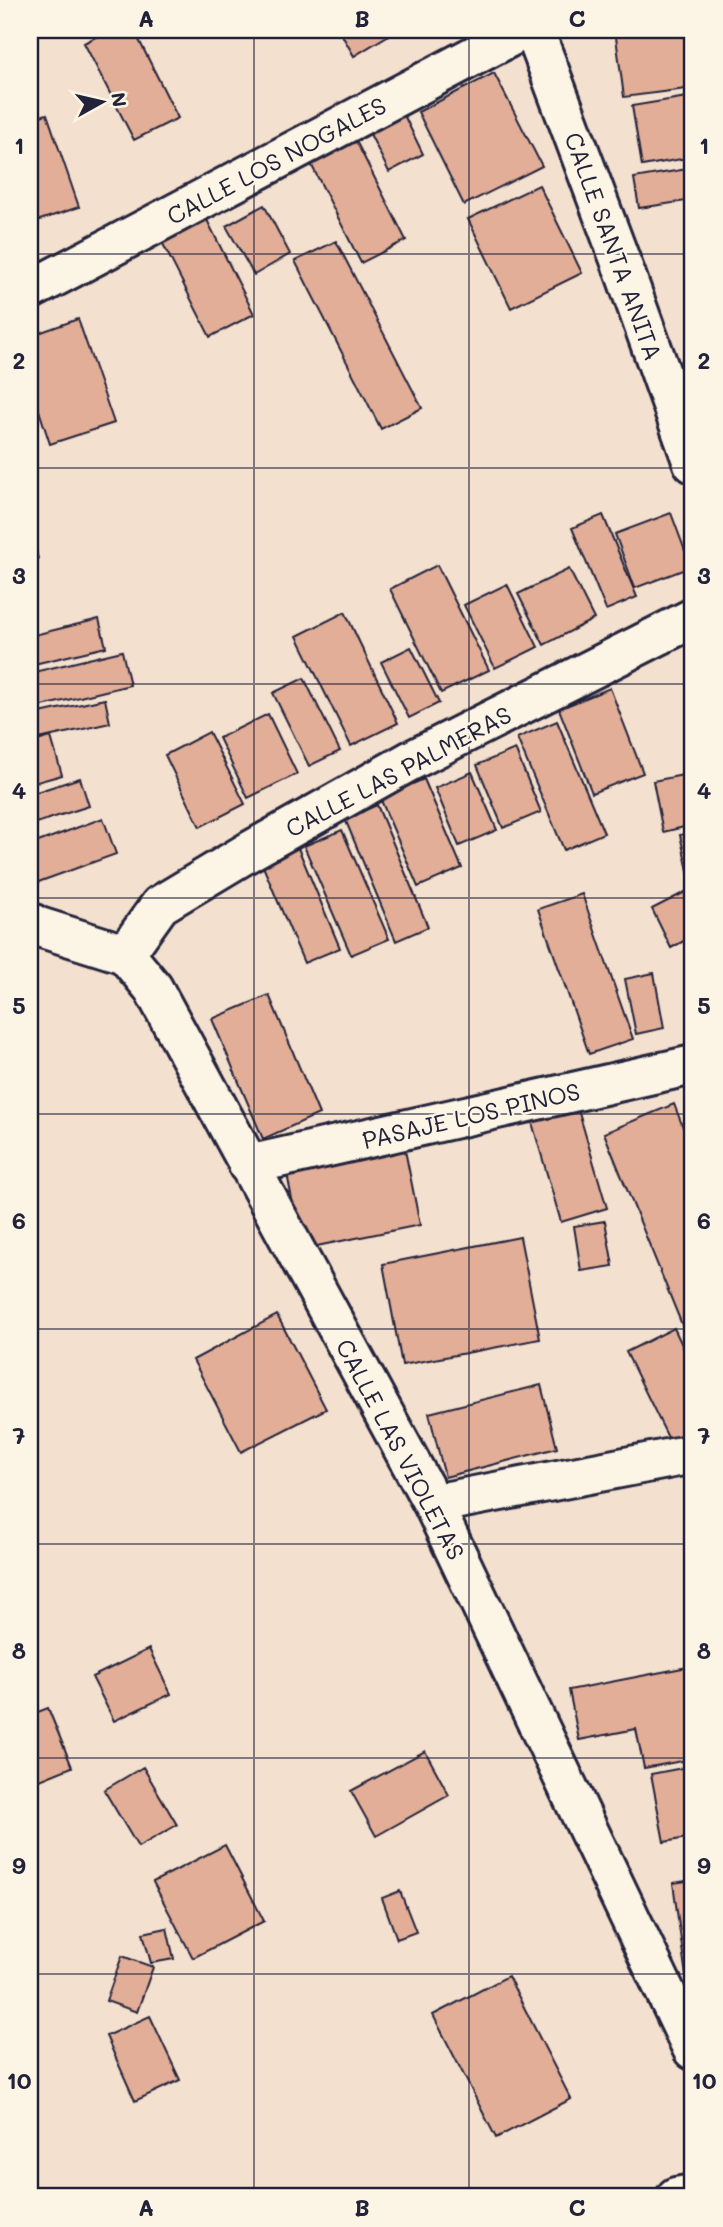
<svg xmlns="http://www.w3.org/2000/svg" width="723" height="2227" font-family="Mali,sans-serif">
	<rect width="100%" height="100%" fill="#f4e0ce"/>
	<filter id="ink" filterUnits="userSpaceOnUse"><feTurbulence type="fractalNoise" baseFrequency=".0143" numOctaves="2"/><feDisplacementMap in="SourceGraphic" scale="14" xChannelSelector="R" yChannelSelector="G"/><feConvolveMatrix kernelMatrix="1 2 1 2 8 2 1 2 1" color-interpolation-filters="sRGB"/></filter>
	<g filter="url(#ink)">
		<path fill="#e3ae97" stroke="#22223b" stroke-width="2" d="M109,30H134L178,118L134,140L84,43Z
			M339,30H397L354,56Z
			M615,30H693V88L624,97Z
			M494,73L542,166L464,205L418,112Z
			M693,96V157L642,166L632,106Z
			M47,114L79,207L34,222L30,209V119Z
			M404,115L423,154L389,172L369,132Z
			M356,141L406,240L361,263L311,164Z
			M693,168V200L639,208L634,178Z
			M539,185L582,273L511,308L468,219Z
			M264,205L290,254L254,275L226,226Z
			M205,216L254,314L210,337L160,238Z
			M336,241L422,408L381,429L295,261Z
			M78,319L114,423L50,444L30,383V336Z
			M671,513L691,567L635,588L615,534Z
			M603,515L637,597L606,610L572,528Z
			M30,528L38,559L30,561Z
			M437,565L489,670L441,693L390,589Z
			M569,569L594,619L544,645L518,594Z
			M507,584L538,647L495,668L464,605Z
			M345,612L398,723L351,746L297,636Z
			M99,619L106,647L30,665V636Z
			M411,647L439,703L409,718L381,662Z
			M122,651L130,685L30,709V673Z
			M304,678L340,751L309,766L273,693Z
			M610,688L643,773L592,793L559,709Z
			M105,699L110,723L30,741V715Z
			M268,714L297,774L248,798L219,738Z
			M557,721L604,833L564,850L517,738Z
			M209,732L245,804L200,827L165,755Z
			M51,737L62,775L30,784V743Z
			M515,749L541,812L503,828L477,765Z
			M472,772L497,830L459,846L435,788Z
			M693,773V825L663,832L653,781Z
			M80,778L89,806L30,825V794Z
			M424,779L462,868L418,887L380,798Z
			M377,805L428,927L396,941L345,819Z
			M103,818L116,854L30,885V845Z
			M342,830L389,939L351,955L304,846Z
			M693,832V874L689,875L680,835Z
			M298,848L340,948L304,963L262,864Z
			M693,888V936L671,948L652,909Z
			M582,894L633,1039L589,1054L538,909Z
			M654,973L664,1028L636,1034L625,979Z
			M269,995L319,1114L263,1139L212,1019Z
			M674,1104L693,1153V1320L682,1325L604,1133Z
			M577,1106L607,1208L561,1222L531,1119Z
			M404,1145L420,1225L302,1249L286,1169Z
			M605,1221L613,1266L581,1271L574,1226Z
			M520,1237L540,1339L402,1365L383,1264Z
			M277,1315L326,1409L241,1452L193,1360Z
			M674,1328L693,1368V1430L670,1442L626,1352Z
			M541,1385L557,1448L445,1477L429,1413Z
			M149,1649L171,1694L114,1721L92,1677Z
			M693,1666V1759L644,1768L636,1729L579,1740L569,1690Z
			M48,1708L72,1767L30,1784V1715Z
			M425,1751L449,1795L376,1836L351,1791Z
			M693,1766V1837L664,1842L651,1774Z
			M143,1767L177,1825L138,1847L104,1790Z
			M225,1845L264,1921L193,1958L153,1882Z
			M693,1880V1975L686,1976L673,1883Z
			M400,1891L416,1932L397,1939L382,1898Z
			M167,1928L174,1959L151,1963L143,1933Z
			M122,1956L153,1967L137,2012L106,2001Z
			M508,1976L571,2099L496,2138L433,2015Z
			M150,2016L180,2080L135,2101L106,2036Z"/>
		<g fill="none" stroke-linecap="round" stroke-linejoin="round">
			<g stroke="#22223b" stroke-width="44">
				<path id="minor" d="M534,30L625,273L693,463
					M30,290L523,30
					M30,922L39,927L125,954L153,988L433,1504L693,2050
					M125,954L160,905L250,851L410,761L693,618
					M248,1165L693,1065
					M433,1504L693,1454
					M676,2197L693,2194"/>
			</g>
			<use href="#minor" stroke="#fcf5e5" stroke-width="38"/>
		</g>
	</g>
	<path fill="none" stroke="#22223b" stroke-width="2" stroke-opacity="0.55" d="M254,30V2197M469,30V2197M30,254H693M30,468H693M30,684H693M30,898H693M30,1114H693M30,1329H693M30,1544H693M30,1758H693M30,1974H693"/>
	<g text-anchor="middle" dominant-baseline="central" stroke-width="5" stroke-linejoin="round" paint-order="stroke">
		<g font-size="24" fill="#22223b" stroke="#fcf5e5">
			<text transform="translate(276 160) rotate(-28)">CALLE LOS NOGALES</text>
			<text transform="translate(614 246) rotate(70)">CALLE SANTA ANITA</text>
			<text transform="translate(398 771) rotate(-28)">CALLE LAS PALMERAS</text>
			<text transform="translate(471 1115) rotate(-13)">PASAJE LOS PINOS</text>
			<text transform="translate(401 1449) rotate(62)">CALLE LAS VIOLETAS</text>
		</g>
	</g>
	<rect width="723" height="2227" fill="none" stroke="#fcf5e5" stroke-width="77"/>
	<g transform="translate(102 102) rotate(82)" stroke="#fcf5e5" stroke-width="5" paint-order="stroke">
	<path d="M0-5L12 26L0 18L-12 26Z" fill="#22223b"/>
	<text y="-10" font-size="19" font-weight="bold" text-anchor="middle" fill="#22223b">N</text>
	</g>
	<rect x="38" y="38" width="646" height="2150" fill="none" stroke="#22223b" stroke-width="2.5"/>
	<g font-size="23" text-anchor="middle" font-weight="bold" fill="#22223b">
		<text x="146" y="27">A</text>
		<text x="362" y="27">B</text>
		<text x="577" y="27">C</text>
		<text x="19" y="154">1</text>
		<text x="704" y="154">1</text>
		<text x="19" y="369">2</text>
		<text x="704" y="369">2</text>
		<text x="19" y="584">3</text>
		<text x="704" y="584">3</text>
		<text x="19" y="799">4</text>
		<text x="704" y="799">4</text>
		<text x="19" y="1014">5</text>
		<text x="704" y="1014">5</text>
		<text x="19" y="1229">6</text>
		<text x="704" y="1229">6</text>
		<text x="19" y="1444">7</text>
		<text x="704" y="1444">7</text>
		<text x="19" y="1659">8</text>
		<text x="704" y="1659">8</text>
		<text x="19" y="1874">9</text>
		<text x="704" y="1874">9</text>
		<text x="19" y="2089">10</text>
		<text x="704" y="2089">10</text>
		<text x="146" y="2216">A</text>
		<text x="362" y="2216">B</text>
		<text x="577" y="2216">C</text>
	</g>
</svg>
